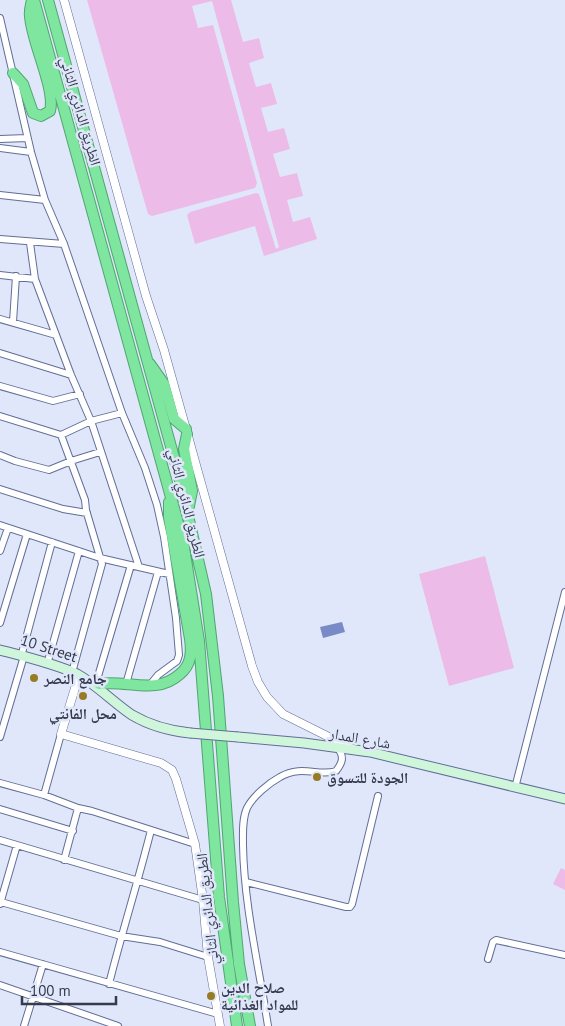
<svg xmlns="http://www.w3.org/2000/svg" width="565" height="1026" font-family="'PT Sans','Noto Naskh Arabic',sans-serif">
	<rect width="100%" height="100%" fill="#e0e7fa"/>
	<path fill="#edbbe7" d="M87,0H231L243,42L259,38L264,58L249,63L256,87L271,83L277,104L261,108L268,132L284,128L290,149L273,154L280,177L297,173L303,196L287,200L293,222L310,217L317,239L264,256L255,226L195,244L187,215L190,212L256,193L259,194L276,249L279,247L212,1L192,6L198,28L213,25L257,183L255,188L152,216L148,214Z
		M485,556L514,668L449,686L419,574Z
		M561,868L565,870V890L553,884Z"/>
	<path fill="#788bc7" d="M342,622L345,632L323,638L320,627Z"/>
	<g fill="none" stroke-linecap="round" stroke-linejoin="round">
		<g stroke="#616e97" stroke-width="8">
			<path id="minor" d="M0,18L31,152L45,200L0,195
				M0,139L27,138
				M0,148L31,152
				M45,200L64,244L122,413L145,468L157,505L164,537L176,618L179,655L177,661L158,675L149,686
				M0,239L64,244
				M30,243L35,279L71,375L91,421L139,567
				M0,275L35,279
				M0,319L56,335
				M13,322L16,276
				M0,353L71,375
				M0,386L53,401L80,394
				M0,416L61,435L91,421L122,413
				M61,435L85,500L86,510L102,564L73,669
				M0,455L15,461L49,470L71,461L100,452
				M0,489L63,509L87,513
				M0,525L100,558L169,574
				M0,551L8,528
				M0,623L27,534
				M22,653L52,542
				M48,661L79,551
				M96,683L131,565
				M126,684L158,572
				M0,737L24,656
				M0,783L44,795L78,808L92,811L195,844
				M515,788L565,592
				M44,795L61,734
				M0,809L73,831
				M0,840L203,900
				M64,860L78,808
				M246,882L346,907H350L352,904L378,796
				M1,902L121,936L160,942L208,957
				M0,904L17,845
				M0,952L218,1014
				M488,959L493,942L496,940L565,955
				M109,984C122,932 138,882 151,830
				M0,985L118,1026
				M24,1026L43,964
				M268,1026C259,967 244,905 243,845C243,833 242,819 247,808C253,796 269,783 280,777C302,764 319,777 336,771C343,762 344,757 338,748"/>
		</g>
		<g stroke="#616e97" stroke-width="9">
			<path id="tertiary" d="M64,0L146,296L164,350L252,666L258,682L267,697L283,714L353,749
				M79,675L61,734L161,763L172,770L176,779L195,844L203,900L208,957L220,1026"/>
		</g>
		<g stroke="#616e97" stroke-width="11">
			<path id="secondary" d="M0,650C23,656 56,664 77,674C97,685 113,702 132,715C149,725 171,731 190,733
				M238,737L304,743L370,752L565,799"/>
		</g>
		<g stroke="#50a671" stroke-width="12">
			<path id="trunk" d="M34,0L183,541L199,641L219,897L237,1026
				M48,0L178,472L206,594L218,696L233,902L239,964L250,1026
				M13,73L23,84L33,113L41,116L50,111C56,89 31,41 30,16C29,11 31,5 32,0
				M150,364L164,384L174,419L186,429
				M187,434L184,449L192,491L189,506
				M99,684C126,679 156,696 180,674C191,665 192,653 190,639L169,518V502"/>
		</g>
		<use href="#minor" stroke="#fff" stroke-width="6"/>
		<use href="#tertiary" stroke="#fff" stroke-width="8"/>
		<use href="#secondary" stroke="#cff6da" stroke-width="9"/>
		<use href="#trunk" stroke="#7ee69e" stroke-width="10"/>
		<g stroke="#616e97" stroke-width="11" stroke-linecap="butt">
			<path id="secondary-bridge" d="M190,733L238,737"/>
		</g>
		<use href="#secondary-bridge" stroke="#cff6da" stroke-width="9"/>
	</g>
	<g fill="#987c25" stroke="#e0e7fa" stroke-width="2">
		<circle cx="34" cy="678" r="5"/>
		<circle cx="83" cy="696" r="5"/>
		<circle cx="317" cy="777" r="5"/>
		<circle cx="211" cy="996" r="5"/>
	</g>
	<g text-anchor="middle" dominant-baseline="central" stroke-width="5" stroke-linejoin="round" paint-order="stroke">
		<g font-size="15" fill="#353b4d" stroke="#e0e7fa">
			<text transform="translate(81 111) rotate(74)">الطريق الدائري الثاني</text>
			<text transform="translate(187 503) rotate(76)">الطريق الدائري الثاني</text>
			<text transform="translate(49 648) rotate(18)">10 Street</text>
			<text transform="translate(360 738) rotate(10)">شارع المدار</text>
			<text transform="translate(207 909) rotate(-96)">الطريق الدائري الثاني</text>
		</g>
		<g font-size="15" font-weight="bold" fill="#353b4d" stroke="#e0e7fa" text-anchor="start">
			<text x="44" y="678">جامع النصر</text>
			<text x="83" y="713" text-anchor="middle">محل الفانتي</text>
			<text x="327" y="777">الجودة للتسوق</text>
			<text x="221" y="987">صلاح الدين<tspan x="221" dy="17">للمواد الغذائية</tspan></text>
		</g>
	</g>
	<path d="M22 996v8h94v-8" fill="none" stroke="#353b4d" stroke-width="2.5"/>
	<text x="30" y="996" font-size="15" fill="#353b4d" stroke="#e0e7fa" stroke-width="4" paint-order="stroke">100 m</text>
</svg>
